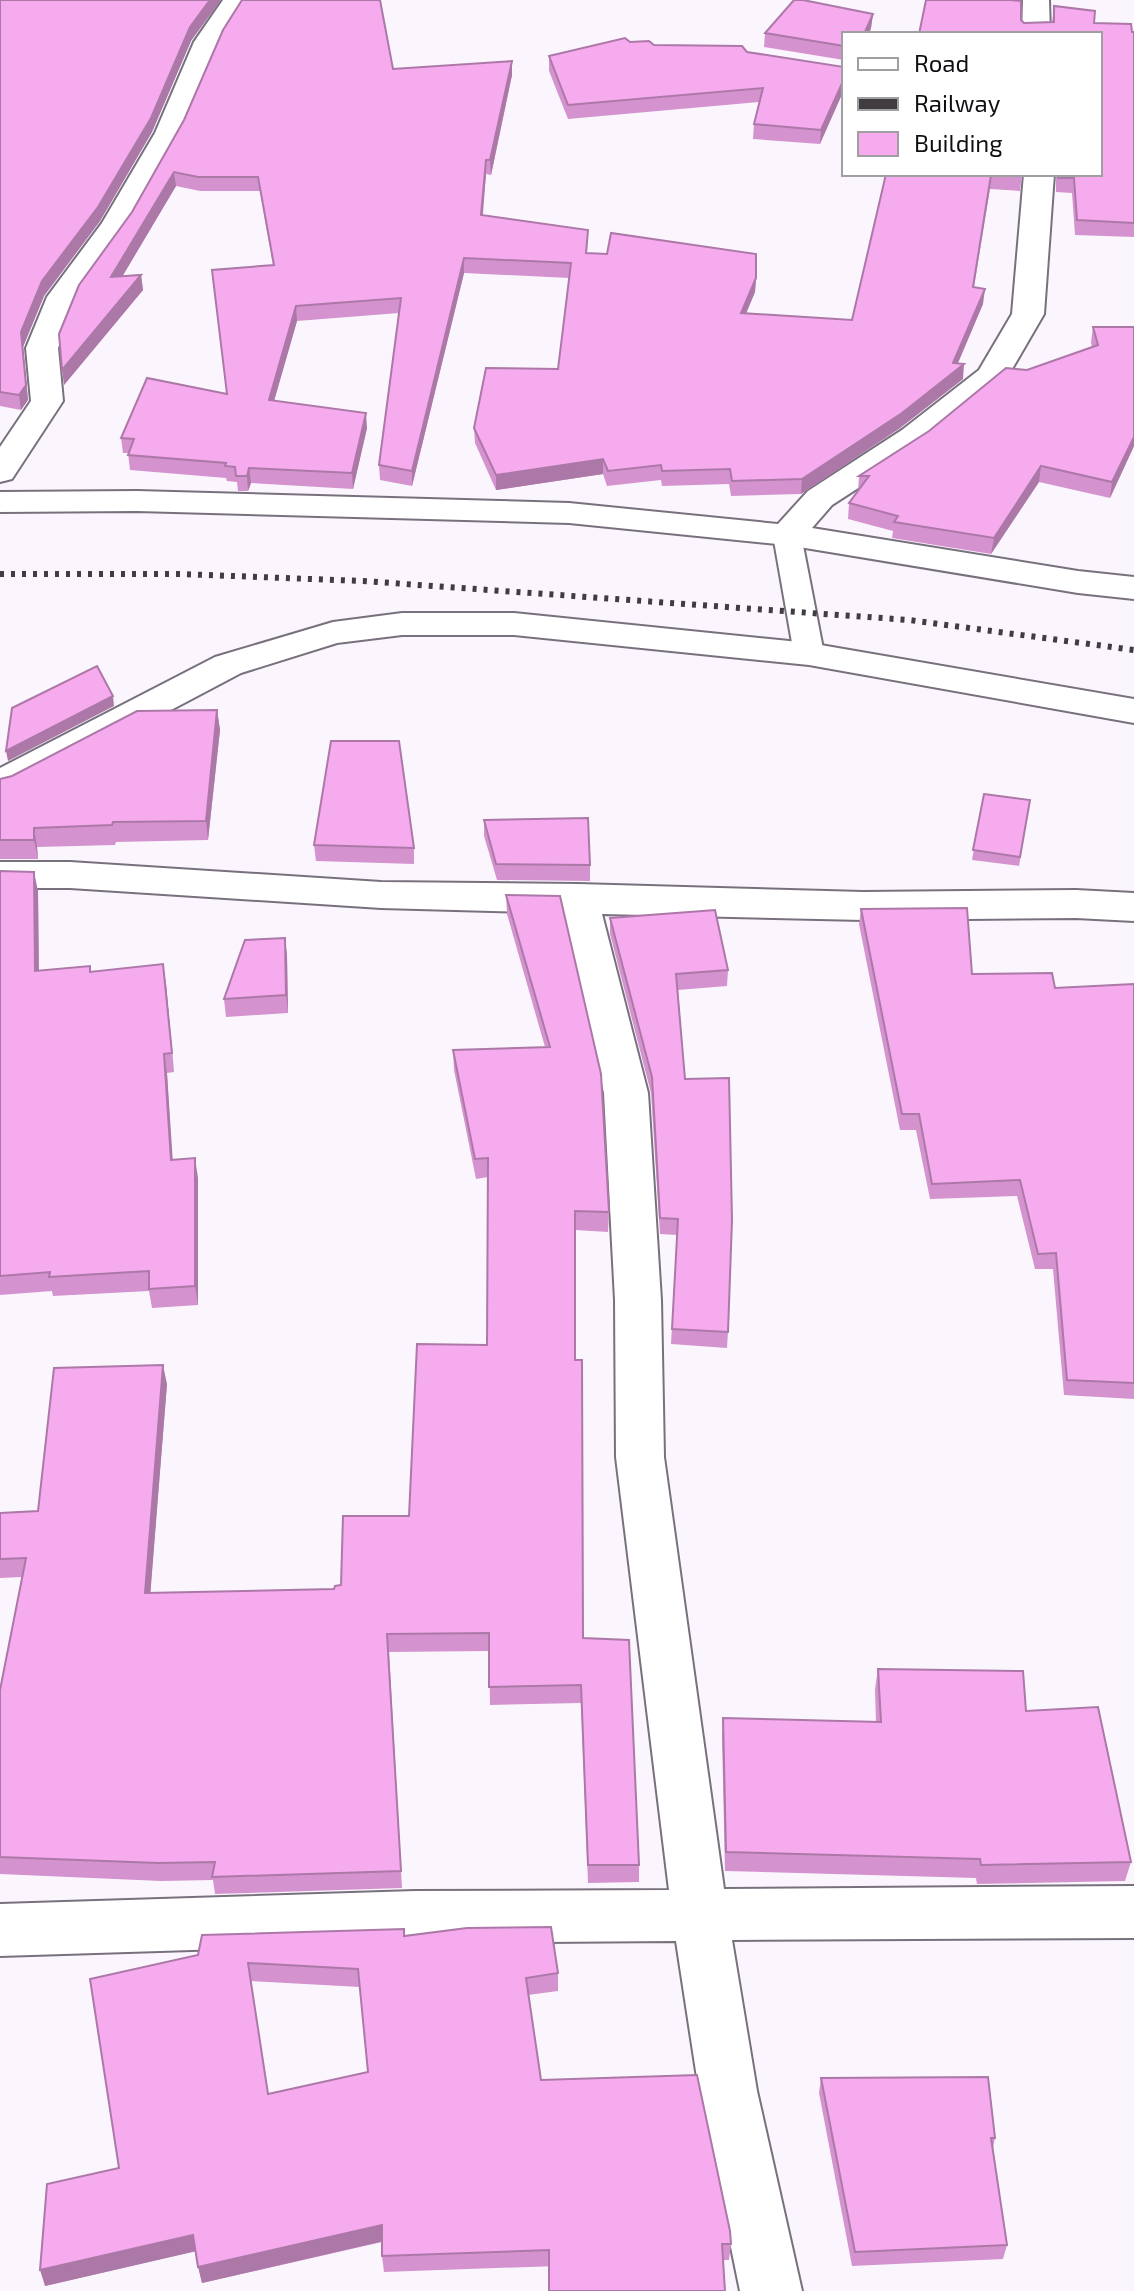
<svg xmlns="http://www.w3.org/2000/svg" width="1134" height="2291" font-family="'Exo 2',sans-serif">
	<rect width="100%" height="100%" fill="#fbf6fe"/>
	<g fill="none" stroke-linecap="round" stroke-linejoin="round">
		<g stroke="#78717d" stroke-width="4">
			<path id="lane" d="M787,526L797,529L801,535L824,654L820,660L809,663L798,660L794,654L773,535L777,529Z"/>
		</g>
		<g stroke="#78717d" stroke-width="4">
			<path id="street" d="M223,0H249L222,42L183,133L131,225L78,298L58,348L63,401L12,479L0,482V447L31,401L26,348L47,297L102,223L155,133L194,42Z
				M1023,0H1049L1050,34H1022Z
				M1024,174H1054L1044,314L1008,376L926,444L832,505L812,528L1078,571L1134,577V599L1078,593L787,545L569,523L137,511L0,512V492L137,491L569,503L778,524L808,491L902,430L979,370L1012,314Z
				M402,613H514L809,643L1134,699V723L809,665L514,635H402L337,643L241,673L14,793L0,796V768L215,657L333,622Z
				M0,862H70L381,882L578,884L863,892L1076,890L1134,893V921L1076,918L863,920L602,914L648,1093L661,1300L664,1457L724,1889L1134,1886V1938L732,1940L757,2091L802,2291H740L699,2091L676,1941L415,1943L0,1956V1904L415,1891L669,1890L616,1457L615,1300L604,1093L562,913L381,908L70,888H0Z"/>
		</g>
		<use href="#lane" fill="#fff" fill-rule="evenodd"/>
		<use href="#street" fill="#fff" fill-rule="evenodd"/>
		<path stroke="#403c42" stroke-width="6" stroke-dasharray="4 7" stroke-linecap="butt" d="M0,574H180L363,581L909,620L1134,650"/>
	</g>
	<path fill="#d493ce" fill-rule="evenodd" d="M0,0L191,41L152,132L100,221L44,296L23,347L28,400L21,410L0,406Z
		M1054,6L1094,23L1134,32V237L1075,235L1072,193L1056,192V174H1100L919,34L1021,20L1024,23L1052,22Z
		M873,14L871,28L869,34H844V60L764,47L765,33Z
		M630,42L654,45L747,52L844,67L820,144L753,139L754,124L759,102L568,119L549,71V56Z
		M512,61V75L491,175L486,174L483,215L588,230L587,253L756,278L755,292L746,313L852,320L886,174H1022L1020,191L990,189L974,287L983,304L958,363L963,379L900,428L801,494L731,496L729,484L662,486L661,480L607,486L603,474L496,490L475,443L474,428L558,369L569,278L464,273L412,486L380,480L379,465L399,313L297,321L274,401L367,428L353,489L251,483L248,491H238L237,482L227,481L226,478L130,470L128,453H123L121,438L227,394L273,265L260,191H200L176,186L122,277L141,275L143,290L64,385L132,212L184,120L393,69Z
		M1093,327L1134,446L1110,498L1039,482L991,554L892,538L893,531L848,519L849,503L858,491L859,476L1027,370L1092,347L1091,342Z
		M217,710L220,730L208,840L116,842L115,845L37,847L38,859H0V779L12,776Z
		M984,794L1030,800L1019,866L972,860Z
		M484,820L590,865V881L497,880L484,836Z
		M314,845L414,848V864L316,861Z
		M0,871L38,891L39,971L90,966L91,972L166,984L174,1072L167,1073L172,1160L198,1178V1305L152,1308L149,1291L53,1296L52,1291L0,1295Z
		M506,895L609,1212L608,1232L575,1230V1360L583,1638L639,1865V1882L588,1883L581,1703L490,1705L489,1651L389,1652L402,1888L215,1894L213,1880L161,1881L0,1874V1690L22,1577L0,1578V1513L38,1511L167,1384L150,1593L334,1589L341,1585L409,1516L487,1345L488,1177L476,1179L454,1070L453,1050L545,1047L507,914Z
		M861,909L972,974L1055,988L1134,984V1399L1064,1395L1053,1269H1035L1017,1196L930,1199L916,1130H900L859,924Z
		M610,918L728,970L727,986L678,990L685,1079L728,1332L727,1348L671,1344L677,1235L660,1234L651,1093L610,934Z
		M285,938L287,956L288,1013L226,1017L224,999Z
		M878,1669L1026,1711L1131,1862L1125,1881L977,1884L976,1878L725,1871L722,1737L723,1718L876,1722L875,1689Z
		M404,1936L558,1973V1991L528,1995L541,2080L731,2244L729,2260L384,2272L382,2256V2242L202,2283L195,2251L45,2286L119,2168L90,1979ZM251,1981L360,1987L368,2072L268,2094Z
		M821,2078L995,2138L993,2148L1007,2245L1003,2259L852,2266L819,2093Z"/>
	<path fill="#ac78a7" d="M210,0H221L191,41L152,132L100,221L44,296L23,347L28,400L21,410L19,395L21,332L42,281L190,27Z
		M873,14L871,28L869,34H864Z
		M512,61V75L491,175L490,160Z
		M844,79V90L820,144L821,130Z
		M486,160V174L481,229V215Z
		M174,172L176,186L113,292L111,277Z
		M464,258V273L412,486V471Z
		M141,275L143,290L64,385L62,370Z
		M756,278L755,292L740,328L741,313Z
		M985,289L983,304L954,372L964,364L963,379L900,428L801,494L802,479L953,363Z
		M296,306L297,321L270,415L269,400Z
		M366,413L367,428L353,489L352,473Z
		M1134,437V446L1110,498L1112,482Z
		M603,459V474L496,490V475Z
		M1041,466L1039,482L991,554L994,538Z
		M249,468L251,483L248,491L247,476Z
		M113,696L114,706L8,761L6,751Z
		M217,710L220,730L208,840L206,821Z
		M34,828L37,847L38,859L34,840Z
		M34,872L38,891L39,991L35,971Z
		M285,938L287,956L288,1013L286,995Z
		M163,964L166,984L174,1072L172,1053Z
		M164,1054L167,1073L174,1179L171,1160Z
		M195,1158L198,1178V1305L195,1286Z
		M163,1365L167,1384L149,1611L145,1593Z
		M382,2225L384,2241L202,2283L198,2267Z
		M193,2235L197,2251L45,2286L40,2270Z"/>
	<path fill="#f6abef" stroke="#ac78a7" stroke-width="2" fill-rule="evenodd" d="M0,0H210L190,27L151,118L98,207L42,281L21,332L26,385L19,395L0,392Z
		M242,0H380L393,69L512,61L490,160H486L481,215L588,230L586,253L607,254L611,233L756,254V278L741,313L852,320L886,174H1022L1021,176L991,175L973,287L985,289L953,363L964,364L902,413L802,479L732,481L730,469L662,471L661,465L608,471L603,459L496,475L474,428L486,368L558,369L571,263L464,258L412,471L379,465L401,298L296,306L269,400L366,413L352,473L249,468L247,476H236L235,467L225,466L226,463L128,455L134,439L121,438L147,378L227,394L212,270L274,265L258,177H198L174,172L111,277L141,275L62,370L59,334L79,285L132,212L184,120L223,30Z
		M794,0H803L873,14L864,34H844V46L765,33Z
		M926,0H1011L1021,1V20L1024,23L1054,22V6L1095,11L1094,23L1131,24L1132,32H1134V223L1077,220L1074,178H1058V174H1100V34H919Z
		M625,38L630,42L649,41L654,45L742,46L747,52L844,67V79L821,130L754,124L763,88L568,105L549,56Z
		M1093,327H1134V437L1112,482L1041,466L994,538L894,522L898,516L849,503L869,476H859L929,431L1006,368L1027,370L1098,345Z
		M97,666L113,696L6,751L12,708Z
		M217,710L206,821L113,822L112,825L34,828V840H0V779L12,776L137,711Z
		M331,741H399L414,848L314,845Z
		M984,794L1030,800L1020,857L973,850Z
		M588,818L590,865L496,864L484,820Z
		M0,871L34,872L35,971L90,966V972L163,964L172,1053L164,1054L171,1160L195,1158V1286L149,1289V1271L49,1277L50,1272L0,1276Z
		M506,895L560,896L601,1074L609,1212L575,1211V1360H582L583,1638L629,1640L639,1865H588L581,1685L489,1687V1633L387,1634L401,1871L212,1877L215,1862L158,1863L0,1857V1690L26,1558L0,1559V1513L38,1511L54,1368L163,1365L145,1593L334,1589L335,1586L341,1585L343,1516H409L417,1344L487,1345L488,1158L475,1159L453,1050L550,1047Z
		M967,908L972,974L1052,973L1055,988L1134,984V1383L1067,1380L1056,1253L1038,1254L1020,1180L932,1184L919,1114H902L861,909Z
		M715,910L728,970L676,974L685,1079L729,1078L732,1220L728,1332L672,1329L678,1219L660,1218L652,1077L610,918Z
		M285,938L286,995L224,999L245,940Z
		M878,1669L1023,1671L1026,1711L1098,1707L1131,1862L981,1865L980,1859L726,1852L723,1718L881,1722Z
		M551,1927L558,1973L526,1978L541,2080L697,2075L730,2231L731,2244H722L725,2291H549V2250L382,2256V2225L198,2267L193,2235L40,2270L47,2184L119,2168L90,1979L198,1955L202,1935L404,1929V1936L467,1928ZM248,1963L358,1969L368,2072L268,2094Z
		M988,2077L995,2138H991L1007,2245L855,2252L821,2078Z"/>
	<rect x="842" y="32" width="260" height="144" fill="#ffffff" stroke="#a09fa1" stroke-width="2"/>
	<rect x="858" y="58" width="40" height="12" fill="#ffffff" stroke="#a09fa1" stroke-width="2"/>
	<text x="914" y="72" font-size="24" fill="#110e13">Road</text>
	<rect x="858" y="98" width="40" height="12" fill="#403c42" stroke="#a09fa1" stroke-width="2"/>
	<text x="914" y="112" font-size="24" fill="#110e13">Railway</text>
	<rect x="858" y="132" width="40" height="24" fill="#f6abef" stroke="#a09fa1" stroke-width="2"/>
	<text x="914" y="152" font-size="24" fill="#110e13">Building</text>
</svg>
